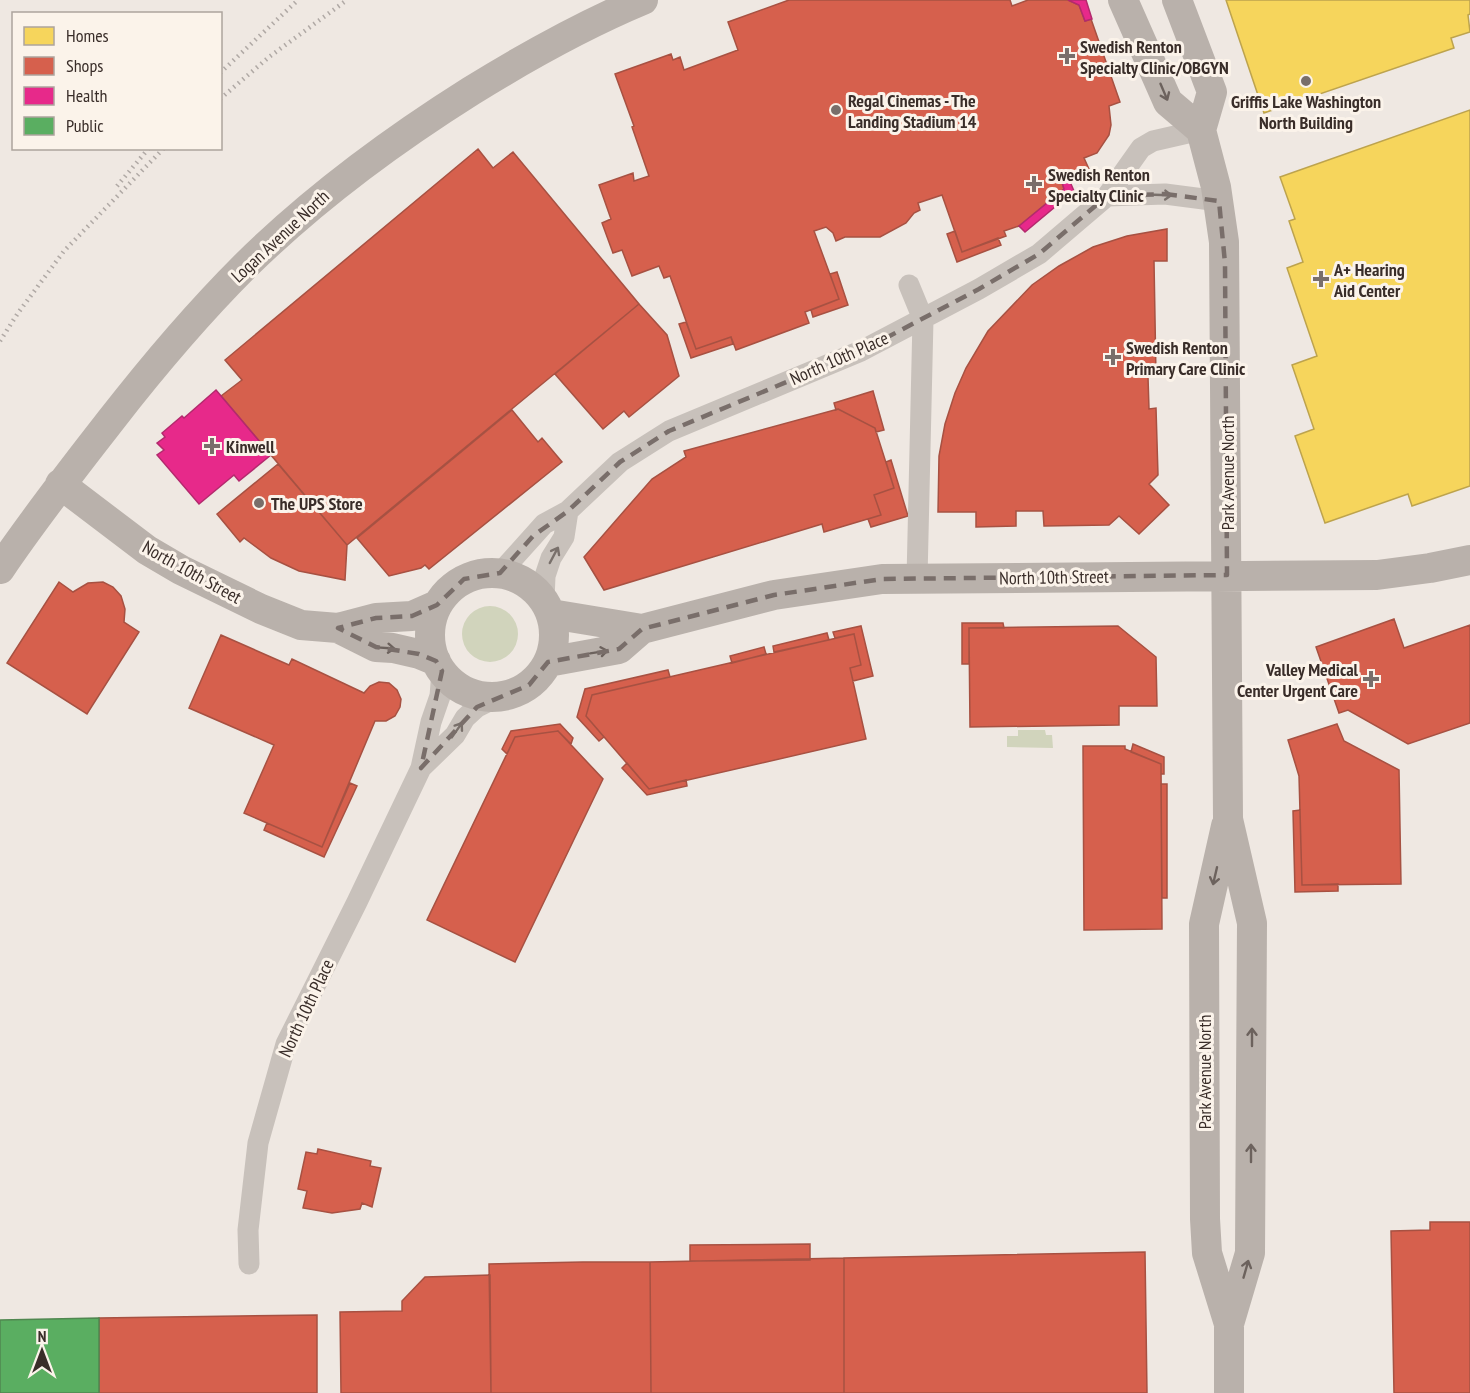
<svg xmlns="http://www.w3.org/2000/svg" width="1470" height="1393" font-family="'PT Sans Narrow',sans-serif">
	<rect width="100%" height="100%" fill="#efe8e2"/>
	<path fill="#d1d4bc" d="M462 634a28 28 0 1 1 56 0a28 28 0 1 1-56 0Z
		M1018,730H1045L1046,735H1052L1053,748L1007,747V736H1018Z"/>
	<path fill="#f6d55c" stroke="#bda34d" stroke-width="1.5" d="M1226,0H1470V14L1468,15L1470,32L1451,38L1454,48L1264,113Z
		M1470,110V486L1412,506L1408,494L1325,523L1295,436L1314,429L1292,365L1317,356L1287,268L1303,262L1289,221L1295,219L1280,177Z"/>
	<path fill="#d6604d" stroke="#a75142" stroke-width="1.5" d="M789,0H1010L1012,6L1028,0H1068L1079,5L1085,21L1091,19L1120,102L1109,106L1111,125L1109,135L1097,153L1084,158L1089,169L1061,179L1064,189L1019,226L1004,231L1006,236L962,252L942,195L918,203L920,210L914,213L906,223L880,237H845L836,241L833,233L826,227L814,231L839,299L805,312L809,323L736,350L731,337L696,349L670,276L664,278L659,266L632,276L622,250L613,253L602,223L611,219L599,185L633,173L634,181L649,176L632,127L634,126L615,74L671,54L673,60L680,57L684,70L738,50L728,22Z
		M478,149L493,168L513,152L639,304L347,545L221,396L242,380L225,360Z
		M1167,229V261H1154L1156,376L1148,377L1149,409L1156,408L1158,475L1149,484L1169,505L1139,534L1119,516L1109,525L1044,526L1043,511H1016V526L976,527V512H938L939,456L945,424L955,393L966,368L988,331L1032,285L1059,266L1093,247L1127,236Z
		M955,231L962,252L998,238L1001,245L957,262L947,234Z
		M837,272L848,305L813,317L811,310L839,299L830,274Z
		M639,304L667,335L679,376L629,417L624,411L603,429L555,374Z
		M686,322L696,349L731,337L733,344L691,358L679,324Z
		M873,391L884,430L876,432L875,428L838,409L836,410L834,403Z
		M838,409L875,428L894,488L874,495L881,515L824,532L822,524L604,590L584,557L652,479L686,457L684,451Z
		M512,410L538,442L542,438L562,462L429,569L425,565L421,568L389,576L357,538Z
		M891,460L908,516L871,527L868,519L881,515L874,495L894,488L886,462Z
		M278,464L347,545L345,580L299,571L271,558L244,538L240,542L217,514Z
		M59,582L73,592L88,583L103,582L113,587L121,596L125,609L124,622L139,632L87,714L7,663Z
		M1394,619L1404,648L1470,625V723L1408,744L1348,710L1339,713L1316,647Z
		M962,623H1003L1004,628H969V664H962Z
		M861,626L873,676L853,681L850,668L861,665L854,634L835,638L833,632Z
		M1118,626L1156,657L1157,706H1119V725L970,727L969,628Z
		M827,633L829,640L774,652L773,646Z
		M854,634L861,665L850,668L866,739L649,789L586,716L592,695Z
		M221,635L289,665L292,659L364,693L370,686L379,682L389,683L397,690L401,699L400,707L395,716L386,721H375L322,847L244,813L274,745L189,708Z
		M764,647L766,654L732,663L730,656Z
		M668,670L670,677L592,695L586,716L604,737L599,741L577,717L585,689Z
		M560,724L573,738L571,744L558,731L515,737L507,754L502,749L511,731Z
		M1337,724L1344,741L1399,770L1401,884L1302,885L1299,776L1288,740Z
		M558,731L603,779L515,962L427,920L515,737Z
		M1133,744L1164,757V774H1161V764L1131,752Z
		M1083,746H1125V749L1161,764L1162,929L1084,930Z
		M627,763L649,789L686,780L687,786L647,795L622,768Z
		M350,783L357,786L324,857L264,830L267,823L322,847Z
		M1161,784H1167V898H1162Z
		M1300,810L1302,885L1338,884V891L1295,892L1293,811Z
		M318,1149L371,1161L370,1166L381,1168L372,1207L362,1203L360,1209L332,1213L303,1208L307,1191L298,1189L306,1152L317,1154Z
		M1430,1222H1470V1393H1394L1391,1231L1430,1230Z
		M810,1244V1260L690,1261V1245Z
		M1145,1252L1147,1393H844V1258Z
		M844,1258V1393H651L650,1262Z
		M583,1262H650L651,1393H491L489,1264Z
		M490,1275L491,1393H341L340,1312L402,1311V1301L425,1277Z
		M317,1315V1393H99V1318Z"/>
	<path fill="#e7298a" stroke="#b32a6d" stroke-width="1.5" d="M1068,0H1086L1092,19L1085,21L1079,5Z
		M1068,177L1074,191L1025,232L1019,226L1064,189L1061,179Z
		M216,390L271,455L239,481L234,475L199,504L157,455L164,450L157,443L165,437L162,433L182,416L184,418Z"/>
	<path fill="#5aae61" stroke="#508750" stroke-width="1.5" d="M99,1318V1393H0V1320Z"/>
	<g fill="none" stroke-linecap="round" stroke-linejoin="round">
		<path stroke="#c8c1bb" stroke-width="21" d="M1107,196L1165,194L1219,201
			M909,285L923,319L917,579
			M500,573L544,524L568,511L620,462L669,431L861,351L979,289L1039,254L1107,196L1141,148L1153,141L1201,130
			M544,600L545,576L551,558L564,537L568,511
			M421,768L455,735L465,718L477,707L497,697
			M249,1264L248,1230L258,1143L286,1044L357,902L421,768L431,722L440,696L442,671"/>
		<path stroke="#b9b1ab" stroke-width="30" d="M1123,0L1168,102L1201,130
			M1177,0L1212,92L1201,130L1216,187L1224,242L1228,819L1252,923L1250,1253L1229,1324V1393
			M60,484L147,550L181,570L261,609L301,625L338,628L376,618L412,616L437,605
			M0,569C35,517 73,469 111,420C153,366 197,314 245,266C313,199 390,142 471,91C526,57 583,25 643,0
			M430 635a62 62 0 1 1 124 0a62 62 0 1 1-124 0Z
			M551,614L642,629
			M338,628L376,647L393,648L419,654L436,661
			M548,662L619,649L642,629L774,595L882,579L1377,575L1430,568L1470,560
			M1226,826L1204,924L1205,1219L1207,1253L1229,1324"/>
		<path stroke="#b0a9a5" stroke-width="4.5" stroke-dasharray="1.5 4.5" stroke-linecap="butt" d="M220,73L298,0
			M220,99L269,57L347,0
			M117,186L149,148
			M0,341L18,313L64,251L164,148"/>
	</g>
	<defs><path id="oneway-shaft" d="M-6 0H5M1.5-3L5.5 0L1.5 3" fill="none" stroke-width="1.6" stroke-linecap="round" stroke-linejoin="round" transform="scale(1.5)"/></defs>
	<g stroke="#6c625d">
		<use href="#oneway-shaft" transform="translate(1164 92) rotate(67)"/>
		<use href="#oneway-shaft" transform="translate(386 648) rotate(4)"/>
		<use href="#oneway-shaft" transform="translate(599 652) rotate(-9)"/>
		<use href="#oneway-shaft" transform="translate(1215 876) rotate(103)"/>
		<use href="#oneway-shaft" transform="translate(1252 1037) rotate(-90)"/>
		<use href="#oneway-shaft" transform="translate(1251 1153) rotate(-90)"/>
		<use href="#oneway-shaft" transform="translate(1246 1269) rotate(-74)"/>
	</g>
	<g stroke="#79706b">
		<use href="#oneway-shaft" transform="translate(1163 195) rotate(2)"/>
		<use href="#oneway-shaft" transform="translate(554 555) rotate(-62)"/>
		<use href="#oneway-shaft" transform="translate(457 730) rotate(-55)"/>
	</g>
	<path fill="none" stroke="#796e6a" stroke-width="4.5" stroke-dasharray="12 8" stroke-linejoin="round" d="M1165,194L1219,201L1225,263L1227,575L882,579L774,595L642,629L619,649L548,662L529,685L477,707L421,768L442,671L436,661L419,654L376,647L338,628L376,618L412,616L437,605L464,579L500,573L533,536L568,511L620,462L669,431L861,351L979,289L1039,254L1107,196Z"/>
	<g fill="#796e6a" stroke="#fbf3ea" stroke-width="2">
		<path d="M1064 47h6v6h6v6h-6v6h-6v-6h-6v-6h6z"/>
		<circle cx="1306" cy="81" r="6"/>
		<circle cx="836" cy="110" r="6"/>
		<path d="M1031 175h6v6h6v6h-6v6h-6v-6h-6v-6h6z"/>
		<path d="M1318 270h6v6h6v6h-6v6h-6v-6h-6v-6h6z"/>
		<path d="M1110 348h6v6h6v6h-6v6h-6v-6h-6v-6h6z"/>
		<path d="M209 437h6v6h6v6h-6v6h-6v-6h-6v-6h6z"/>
		<circle cx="259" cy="503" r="6"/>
		<path d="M1368 670h6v6h6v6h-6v6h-6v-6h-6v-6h6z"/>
	</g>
	<g text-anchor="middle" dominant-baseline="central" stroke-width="6" stroke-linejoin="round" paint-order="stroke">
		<g font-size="18" font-weight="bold" fill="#392d29" stroke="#fbf3ea" text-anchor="start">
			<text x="1080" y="46">Swedish Renton<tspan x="1080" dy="21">Specialty Clinic/OBGYN</tspan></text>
			<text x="848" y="100">Regal Cinemas - The<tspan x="848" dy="21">Landing Stadium 14</tspan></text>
			<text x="1306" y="101" text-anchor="middle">Griffis Lake Washington<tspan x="1306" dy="21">North Building</tspan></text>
			<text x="1048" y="174">Swedish Renton<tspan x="1048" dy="21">Specialty Clinic</tspan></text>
			<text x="1334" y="269">A+ Hearing<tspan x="1334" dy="21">Aid Center</tspan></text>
			<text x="1126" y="347">Swedish Renton<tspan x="1126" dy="21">Primary Care Clinic</tspan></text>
			<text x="226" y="446">Kinwell</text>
			<text x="271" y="503">The UPS Store</text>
			<text x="1358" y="669" text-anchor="end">Valley Medical<tspan x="1358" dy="21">Center Urgent Care</tspan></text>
		</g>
		<g font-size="18" fill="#392d29" stroke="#fbf3ea">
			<text transform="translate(280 236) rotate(-43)">Logan Avenue North</text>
			<text transform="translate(839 358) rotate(-24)">North 10th Place</text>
			<text transform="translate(1227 473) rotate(-90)">Park Avenue North</text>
			<text transform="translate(192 572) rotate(29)">North 10th Street</text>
			<text transform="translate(1054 577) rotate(-1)">North 10th Street</text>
			<text transform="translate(306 1008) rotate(-65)">North 10th Place</text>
			<text transform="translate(1204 1072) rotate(-90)">Park Avenue North</text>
		</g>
	</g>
	<rect x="12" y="12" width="210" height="138" fill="#fbf3ea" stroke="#ada49d" stroke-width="1.5"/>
	<rect x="24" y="27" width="30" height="18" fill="#f6d55c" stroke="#ada49d" stroke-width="1.5"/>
	<text x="66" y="42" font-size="18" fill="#392d29">Homes</text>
	<rect x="24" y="57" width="30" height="18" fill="#d6604d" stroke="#ada49d" stroke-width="1.5"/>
	<text x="66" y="72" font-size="18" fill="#392d29">Shops</text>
	<rect x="24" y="87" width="30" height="18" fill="#e7298a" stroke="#ada49d" stroke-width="1.5"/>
	<text x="66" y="102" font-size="18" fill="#392d29">Health</text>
	<rect x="24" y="117" width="30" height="18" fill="#5aae61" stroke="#ada49d" stroke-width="1.5"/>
	<text x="66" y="132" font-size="18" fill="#392d29">Public</text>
	<g transform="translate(42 1351)" stroke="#fbf3ea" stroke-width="4.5" paint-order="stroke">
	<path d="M0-4.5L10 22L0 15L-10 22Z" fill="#392d29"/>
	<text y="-9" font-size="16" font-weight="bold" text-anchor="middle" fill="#392d29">N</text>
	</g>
</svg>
